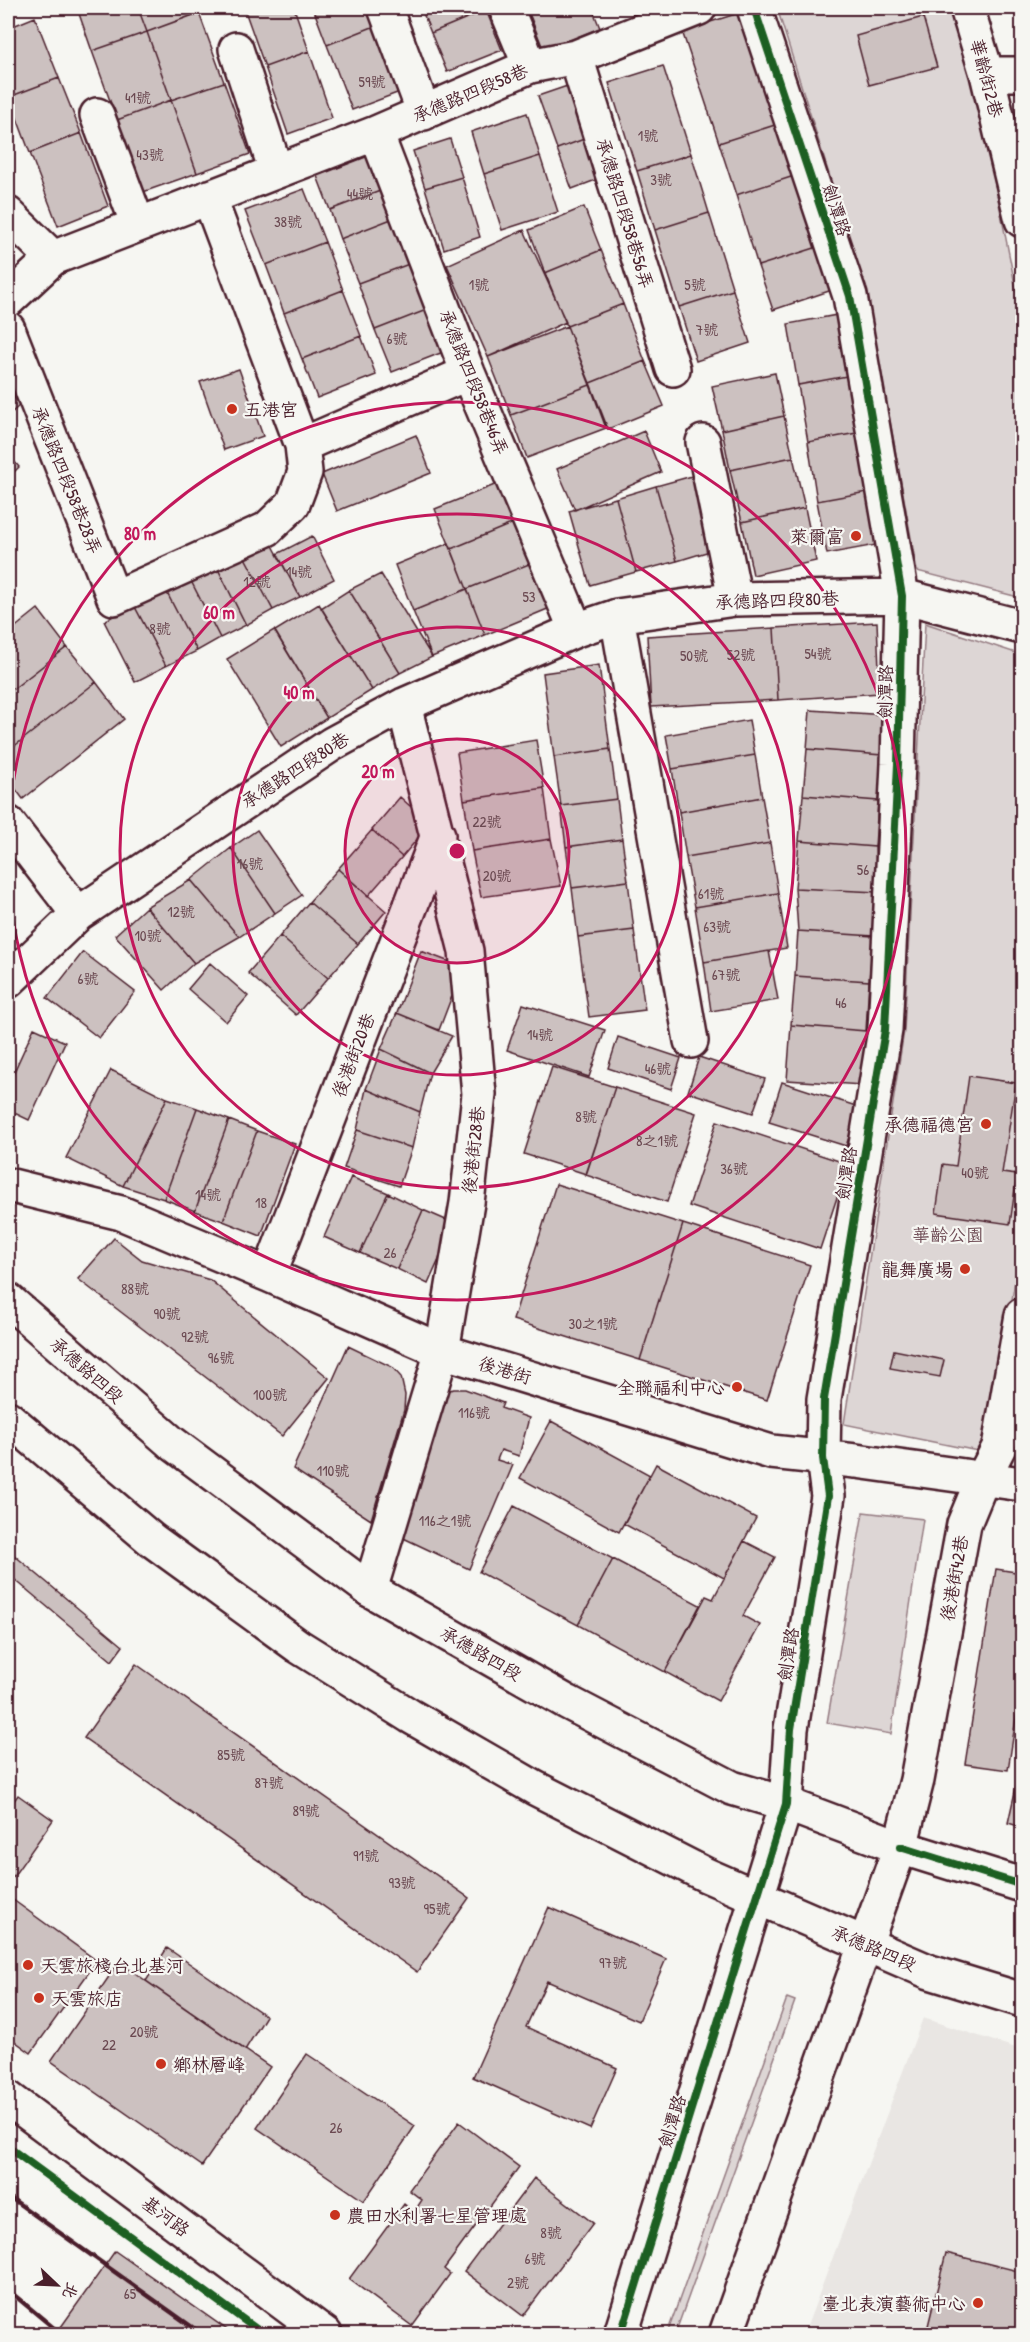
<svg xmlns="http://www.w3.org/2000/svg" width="1030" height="2342" font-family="'Patrick Hand','LXGW WenKai TC',sans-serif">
	<rect width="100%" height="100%" fill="#f6f6f2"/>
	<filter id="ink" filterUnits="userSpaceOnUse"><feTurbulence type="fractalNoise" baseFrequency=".0167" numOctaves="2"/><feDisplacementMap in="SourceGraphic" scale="12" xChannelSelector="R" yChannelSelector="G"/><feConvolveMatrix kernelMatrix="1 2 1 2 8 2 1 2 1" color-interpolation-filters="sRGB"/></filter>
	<g filter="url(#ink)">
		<path fill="#e9e6e3" d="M923,2018L1022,2050V2334H804Z"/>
		<path fill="#ddd6d5" stroke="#947a80" stroke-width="1.5" d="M777,8H952L974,77L1022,320V598L917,571L868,299Z
			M925,623L1022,655V1236L988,1453L844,1424L904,1031Z
			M863,1512L923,1519L891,1734L827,1723Z
			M787,1998L795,2001L675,2334H667Z"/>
		<path fill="#ccc1c0" stroke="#4a1f2b" stroke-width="1.5" d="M77,8H138L147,32L92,51Z
			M138,8H200L201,12L147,32Z
			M244,8H294L309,51L265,67Z
			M313,8H374L380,24L327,45Z
			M421,8H485L486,10L431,33Z
			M527,8H592L600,28L544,51Z
			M486,10L502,50L447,72L431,33Z
			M742,12L778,124L719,143L682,31Z
			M199,13L224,82L171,100L147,32Z
			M35,17L59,78L9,97L8,28Z
			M923,17L937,67L869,85L856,36Z
			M380,24L405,90L352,110L327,45Z
			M147,32L171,100L117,120L92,51Z
			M309,51L332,118L288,134L265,67Z
			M663,66L691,154L637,171L609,83Z
			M59,78L81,133L30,153L9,97Z
			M224,82L250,154L197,173L171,100Z
			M576,83L595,135L557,149L538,96Z
			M171,100L197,173L143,192L117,120Z
			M527,113L540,156L484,174L471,132Z
			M778,124L794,176L736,195L719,143Z
			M81,133L108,206L58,226L30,153Z
			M595,135L609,175L572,189L557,149Z
			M450,139L462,177L425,188L413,151Z
			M376,153L388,188L330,210L317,176Z
			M691,154L709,213L655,230L637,171Z
			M540,156L558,212L502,230L484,174Z
			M794,176L818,247L758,266L736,195Z
			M462,177L480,237L444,249L425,188Z
			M388,188L399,216L340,239L330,210Z
			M304,189L325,242L266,265L245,211Z
			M584,207L601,250L545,273L529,230Z
			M709,213L733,290L679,307L655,230Z
			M399,216L417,261L358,283L340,239Z
			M524,230L566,322L488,357L447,265Z
			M325,242L343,290L284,313L266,265Z
			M818,247L832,290L773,310L758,266Z
			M601,250L623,304L567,326L545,273Z
			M417,261L434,307L375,330L358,283Z
			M343,290L361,336L302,359L284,313Z
			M733,290L750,343L696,361L679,307Z
			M623,304L645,361L590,383L567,326Z
			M434,307L451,349L392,372L375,330Z
			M837,315L847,376L798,385L788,324Z
			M567,326L590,385L511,415L488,357Z
			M361,336L376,375L317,398L302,359Z
			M645,361L664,406L608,429L590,383Z
			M239,369L263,436L224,450L200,382Z
			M775,373L784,416L722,430L712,386Z
			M847,376L857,433L808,442L798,385Z
			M590,385L606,428L527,458L511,415Z
			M8,390L20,405L8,416Z
			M784,416L793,457L730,470L722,430Z
			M644,431L661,472L575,510L557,469Z
			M857,433L867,492L817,501L808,442Z
			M416,435L431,473L337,511L322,474Z
			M8,454L19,467L8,478Z
			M793,457L805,508L742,522L730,470Z
			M703,473L723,547L677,561L656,486Z
			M512,478L528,517L451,549L435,509Z
			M656,486L677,561L636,572L616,498Z
			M867,492L876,545L827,554L817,501Z
			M616,498L636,572L590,585L569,511Z
			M805,508L816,561L753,575L742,522Z
			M528,517L544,558L467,589L451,549Z
			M268,536L300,597L273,610L241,550Z
			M312,536L334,579L300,597L277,554Z
			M449,543L467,589L413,611L395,565Z
			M241,550L273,610L246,625L215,563Z
			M544,558L562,603L485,635L467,589Z
			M215,563L246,625L220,638L189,577Z
			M381,574L432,657L400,673L349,590Z
			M189,577L220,638L197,651L165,589Z
			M165,589L197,651L166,666L134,605Z
			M467,589L485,635L432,657L413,611Z
			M349,590L400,673L372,690L321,608Z
			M319,604L372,690L327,718L275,631Z
			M134,605L166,666L135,682L104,621Z
			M38,609L67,647L8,693V633Z
			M877,622L880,693L778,700L774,628Z
			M774,628L778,700L651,707L647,636Z
			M274,630L327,718L281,747L227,659Z
			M67,647L96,682L8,751V693Z
			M599,665L610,749L554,757L543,673Z
			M96,682L124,719L23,799L8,779V751Z
			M810,710L886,715L882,755L807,749Z
			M749,720L755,755L672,769L666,735Z
			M536,740L544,788L464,800L457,753Z
			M610,749L617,799L561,806L554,757Z
			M807,749L882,755L878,801L803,795Z
			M755,755L762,797L679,812L672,769Z
			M544,788L551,839L472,851L464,800Z
			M803,795L878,801L875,847L799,841Z
			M400,797L430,824L402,857L372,830Z
			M762,797L770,843L686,857L679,812Z
			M617,799L622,839L566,847L561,806Z
			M257,830L302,895L275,913L231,848Z
			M372,830L402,857L368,896L338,869Z
			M551,839L561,886L481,897L472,851Z
			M622,839L628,881L572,888L566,847Z
			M799,841L875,847L877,892L795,888Z
			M770,843L778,893L695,907L686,857Z
			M231,848L275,913L239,937L191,880Z
			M338,869L386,911L358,944L309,902Z
			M191,880L239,937L194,963L146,907Z
			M628,881L634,930L578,937L572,888Z
			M795,888L877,892L873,936L798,931Z
			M778,893L787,948L704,962L695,907Z
			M309,902L358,944L328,978L280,936Z
			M146,907L194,963L164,990L115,935Z
			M634,930L645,1010L589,1017L578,937Z
			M798,931L873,936L869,981L795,976Z
			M280,936L328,978L296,1015L248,973Z
			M421,951L463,967L439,1030L397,1013Z
			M769,951L778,1000L711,1011L704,962Z
			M83,952L135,992L99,1038L47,998Z
			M210,963L248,996L226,1022L188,989Z
			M795,976L869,981L866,1031L791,1025Z
			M523,1004L605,1030L589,1077L507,1050Z
			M397,1013L452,1036L430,1073L381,1049Z
			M791,1025L866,1031L862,1085L787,1080Z
			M34,1028L65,1042L29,1120L8,1110V1085Z
			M618,1037L681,1058L671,1089L608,1068Z
			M381,1049L430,1073L420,1112L366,1089Z
			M699,1057L765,1079L753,1113L688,1092Z
			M552,1067L615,1087L586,1174L524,1154Z
			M111,1070L167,1098L123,1186L66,1158Z
			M969,1076L1016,1083L1002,1173L1017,1175L1010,1224L936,1213L943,1164L956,1166Z
			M782,1082L859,1107L846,1146L769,1122Z
			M615,1087L696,1113L667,1202L586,1175Z
			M366,1089L420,1112L412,1148L357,1130Z
			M167,1098L197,1108L164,1199L123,1186Z
			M197,1108L229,1120L195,1211L164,1199Z
			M229,1120L257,1131L223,1221L195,1211Z
			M717,1121L848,1164L820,1249L689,1206Z
			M357,1130L412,1148L399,1186L344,1168Z
			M257,1131L295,1144L261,1236L223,1221Z
			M351,1177L388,1193L360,1253L324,1237Z
			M556,1184L683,1224L640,1360L513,1320Z
			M388,1193L423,1210L397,1269L360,1253Z
			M423,1210L455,1224L428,1284L397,1269Z
			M683,1224L810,1265L767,1400L640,1360Z
			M114,1238L142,1260L210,1280L329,1378L282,1436L78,1279Z
			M348,1346L392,1367L401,1377L405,1395L404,1410L371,1520L293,1469Z
			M894,1350L944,1360L940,1377L890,1368Z
			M454,1389H465L503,1403L501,1408L529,1418L519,1456L501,1450L497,1460L513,1465L469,1569L395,1534L445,1391Z
			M551,1421L650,1475L619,1532L520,1478Z
			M656,1464L756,1518L724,1578L624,1524Z
			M514,1506L613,1559L578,1625L479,1572Z
			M744,1541L775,1557L743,1616L760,1625L718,1701L665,1672L706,1596L713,1599Z
			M8,1550L123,1646L112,1661L8,1574Z
			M613,1559L700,1605L665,1672L578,1625Z
			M996,1569L1022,1573V1679L1008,1770L965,1764Z
			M136,1664L469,1898L417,1972L84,1738Z
			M1016,1787L1022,1788V1827L1008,1823Z
			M18,1795L53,1820L8,1884V1809Z
			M9,1897L97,1961L31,2053L8,2036Z
			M549,1907L666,1959L639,2021L547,1981L526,2027L617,2068L590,2129L473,2077Z
			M167,1948L266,2016L245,2050L146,1981Z
			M119,1962L270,2067L202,2166L51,2061Z
			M307,2054L415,2126L364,2201L257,2128Z
			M459,2122L519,2167L444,2269L450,2274L412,2326L349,2279L404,2204L414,2212L422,2200L409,2190Z
			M534,2178L593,2223L523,2316L464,2271Z
			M115,2251L233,2334H56Z
			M946,2253L1022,2272V2334H926Z"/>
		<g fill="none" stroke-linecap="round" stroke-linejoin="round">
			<g stroke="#4a1f2b" stroke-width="38">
				<path id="street" d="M385,8L424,113
					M506,8L530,66
					M754,8L850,296L902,596L898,764L885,1030L824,1399L823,1458L828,1496L791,1729L786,1804
					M967,8L987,74L1022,220
					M236,49L276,171
					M576,57L673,369
					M987,74H1022
					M97,115L138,225
					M376,133L468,373L576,630
					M8,214L53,258
					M8,300L53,258L376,133L530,66L576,57L699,8
					M8,329L114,598L267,529L293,504L305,472L302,445L209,197
					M703,442L735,599
					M302,445L468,373
					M617,616L691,1041
					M8,823L78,914
					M8,981L78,914L332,744L404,705L576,630L617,616L735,599L902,596L1022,627
					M8,1185L121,1213L269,1275L442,1351L771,1452L856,1461L1022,1484
					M269,1275L438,835
					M370,1590L442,1351L467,1203L479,1094L466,951L404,705
					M900,1847L917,1780L964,1524L983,1478L999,1447L1022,1315
					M8,2098L325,2334"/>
			</g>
			<g stroke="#4a1f2b" stroke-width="38">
				<path id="secondary" d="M8,1300L172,1443L370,1590L567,1702L732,1788L786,1804L900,1847L1022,1885
					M8,1418L152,1540L298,1646L410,1716L535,1788L706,1875L930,1972L1022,2000
					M621,2334L786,1804
					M726,2334L900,1847"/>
			</g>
			<use href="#street" stroke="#f6f6f2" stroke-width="33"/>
			<use href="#secondary" stroke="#f6f6f2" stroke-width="33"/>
			<path stroke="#4a1f2b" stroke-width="4.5" d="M8,2196L202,2334
				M8,2290L61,2334"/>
			<g stroke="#f6f6f2" stroke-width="11">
				<path id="cycleway" d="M900,1847L1022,1885
					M8,2147L263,2334
					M621,2334L786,1804L791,1729L828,1496L823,1458L824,1399L885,1030L898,764L902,596L850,296L754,8"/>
			</g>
			<use href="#cycleway" stroke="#1b5e20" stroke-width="8"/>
		</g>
	</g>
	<circle cx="457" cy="851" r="112" fill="#c2185b" fill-opacity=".12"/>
	<g fill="none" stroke="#c2185b" stroke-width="3">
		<circle cx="457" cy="851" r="112"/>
		<circle cx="457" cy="851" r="224"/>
		<circle cx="457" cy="851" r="337"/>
		<circle cx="457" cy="851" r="449"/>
	</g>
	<g fill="#c8321e" stroke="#f6f6f2" stroke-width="2">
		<circle cx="232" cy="409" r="6"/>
		<circle cx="856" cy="536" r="6"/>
		<circle cx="986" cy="1124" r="6"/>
		<circle cx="965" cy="1269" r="6"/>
		<circle cx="737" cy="1387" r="6"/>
		<circle cx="28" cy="1965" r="6"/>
		<circle cx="39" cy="1998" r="6"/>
		<circle cx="161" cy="2064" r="6"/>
		<circle cx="335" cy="2215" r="6"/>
		<circle cx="978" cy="2303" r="6"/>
	</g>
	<g text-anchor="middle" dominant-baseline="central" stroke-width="4.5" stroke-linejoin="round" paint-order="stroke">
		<g font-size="15" fill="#6a4850">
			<text x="372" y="81">59號</text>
			<text x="138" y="97">41號</text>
			<text x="648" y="135">1號</text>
			<text x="150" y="154">43號</text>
			<text x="661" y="179">3號</text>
			<text x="360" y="193">44號</text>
			<text x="288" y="221">38號</text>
			<text x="479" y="284">1號</text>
			<text x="695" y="284">5號</text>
			<text x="707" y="329">7號</text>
			<text x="397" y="338">6號</text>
			<text x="299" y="571">14號</text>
			<text x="257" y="581">12號</text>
			<text x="529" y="596">53</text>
			<text x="160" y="628">8號</text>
			<text x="818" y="653">54號</text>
			<text x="741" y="654">52號</text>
			<text x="694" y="655">50號</text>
			<text x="487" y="821">22號</text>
			<text x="250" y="863">16號</text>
			<text x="863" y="869">56</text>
			<text x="497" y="875">20號</text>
			<text x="711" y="893">61號</text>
			<text x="181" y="911">12號</text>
			<text x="717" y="926">63號</text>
			<text x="148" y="935">10號</text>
			<text x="726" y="974">67號</text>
			<text x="88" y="978">6號</text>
			<text x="841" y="1002">46</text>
			<text x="540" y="1034">14號</text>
			<text x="658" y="1068">46號</text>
			<text x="586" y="1116">8號</text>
			<text x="657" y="1140">8之1號</text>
			<text x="734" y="1168">36號</text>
			<text x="975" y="1172">40號</text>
			<text x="208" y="1194">14號</text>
			<text x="261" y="1202">18</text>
			<text x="390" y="1252">26</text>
			<text x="135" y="1288">88號</text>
			<text x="167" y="1313">90號</text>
			<text x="593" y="1323">30之1號</text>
			<text x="195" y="1336">92號</text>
			<text x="221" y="1357">96號</text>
			<text x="270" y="1394">100號</text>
			<text x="474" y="1412">116號</text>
			<text x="333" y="1470">110號</text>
			<text x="445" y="1520">116之1號</text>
			<text x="231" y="1754">85號</text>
			<text x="269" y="1782">87號</text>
			<text x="306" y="1810">89號</text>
			<text x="366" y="1855">91號</text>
			<text x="402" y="1882">93號</text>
			<text x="437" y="1908">95號</text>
			<text x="613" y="1962">97號</text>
			<text x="144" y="2031">20號</text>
			<text x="109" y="2044">22</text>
			<text x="336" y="2127">26</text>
			<text x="551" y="2232">8號</text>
			<text x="535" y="2258">6號</text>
			<text x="518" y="2282">2號</text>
			<text x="130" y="2293">65</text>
		</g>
		<g font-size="18" fill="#4a1f2b" stroke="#f6f6f2">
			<text transform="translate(987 78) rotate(75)">華齡街2巷</text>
			<text transform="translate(470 93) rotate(-23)">承德路四段58巷</text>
			<text transform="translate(837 210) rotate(72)">劍潭路</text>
			<text transform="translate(625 213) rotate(73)">承德路四段58巷56弄</text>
			<text transform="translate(474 382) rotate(68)">承德路四段58巷46弄</text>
			<text transform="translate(67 480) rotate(68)">承德路四段58巷28弄</text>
			<text transform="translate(777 600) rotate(-2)">承德路四段80巷</text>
			<text transform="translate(885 692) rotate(-89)">劍潭路</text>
			<text transform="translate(295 770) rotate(-33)">承德路四段80巷</text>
			<text transform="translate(353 1055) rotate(-69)">後港街20巷</text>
			<text transform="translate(473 1150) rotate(-84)">後港街28巷</text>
			<text transform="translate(846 1173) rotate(-81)">劍潭路</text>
			<text transform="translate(87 1370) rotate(41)">承德路四段</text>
			<text transform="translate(505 1370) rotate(17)">後港街</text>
			<text transform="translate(954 1578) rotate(-80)">後港街42巷</text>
			<text transform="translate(481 1653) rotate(30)">承德路四段</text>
			<text transform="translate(788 1654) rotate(-81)">劍潭路</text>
			<text transform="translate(874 1948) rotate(23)">承德路四段</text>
			<text transform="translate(672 2121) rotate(-73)">劍潭路</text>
			<text transform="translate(166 2216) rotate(37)">基河路</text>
		</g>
		<g font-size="18" fill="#4a1f2b" stroke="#f6f6f2" text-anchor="start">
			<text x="244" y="409">五港宮</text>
			<text x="844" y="536" text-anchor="end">萊爾富</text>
			<text x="974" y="1124" text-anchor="end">承德福德宮</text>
			<text x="953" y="1269" text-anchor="end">龍舞廣場</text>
			<text x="725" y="1387" text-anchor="end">全聯福利中心</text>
			<text x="40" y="1965">天雲旅棧台北基河</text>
			<text x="51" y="1998">天雲旅店</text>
			<text x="173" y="2064">鄉林層峰</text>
			<text x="347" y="2215">農田水利署七星管理處</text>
			<text x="966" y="2303" text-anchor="end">臺北表演藝術中心</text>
		</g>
		<g font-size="18" fill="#6f4d56" stroke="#f6f6f2">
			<text x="948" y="1234">華齡公園</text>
		</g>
	</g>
	<circle cx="457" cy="851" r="9" fill="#c2185b" stroke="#f6f6f2" stroke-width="3"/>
	<g font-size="18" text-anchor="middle" font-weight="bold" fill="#c2185b" stroke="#f6f6f2" stroke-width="4.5" stroke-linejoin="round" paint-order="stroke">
		<text x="140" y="540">80 m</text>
		<text x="219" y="619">60 m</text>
		<text x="299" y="699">40 m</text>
		<text x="378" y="778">20 m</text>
	</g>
	<rect width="1030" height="2342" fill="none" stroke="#f6f6f2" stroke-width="30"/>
	<rect x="15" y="15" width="1000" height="2312" fill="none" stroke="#4a1f2b" stroke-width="2" filter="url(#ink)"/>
	<g transform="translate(57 2285) rotate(113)" stroke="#f6f6f2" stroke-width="4.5" paint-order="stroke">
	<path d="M0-4.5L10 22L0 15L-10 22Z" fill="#4a1f2b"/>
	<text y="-9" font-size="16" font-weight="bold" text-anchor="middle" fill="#4a1f2b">北</text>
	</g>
</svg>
